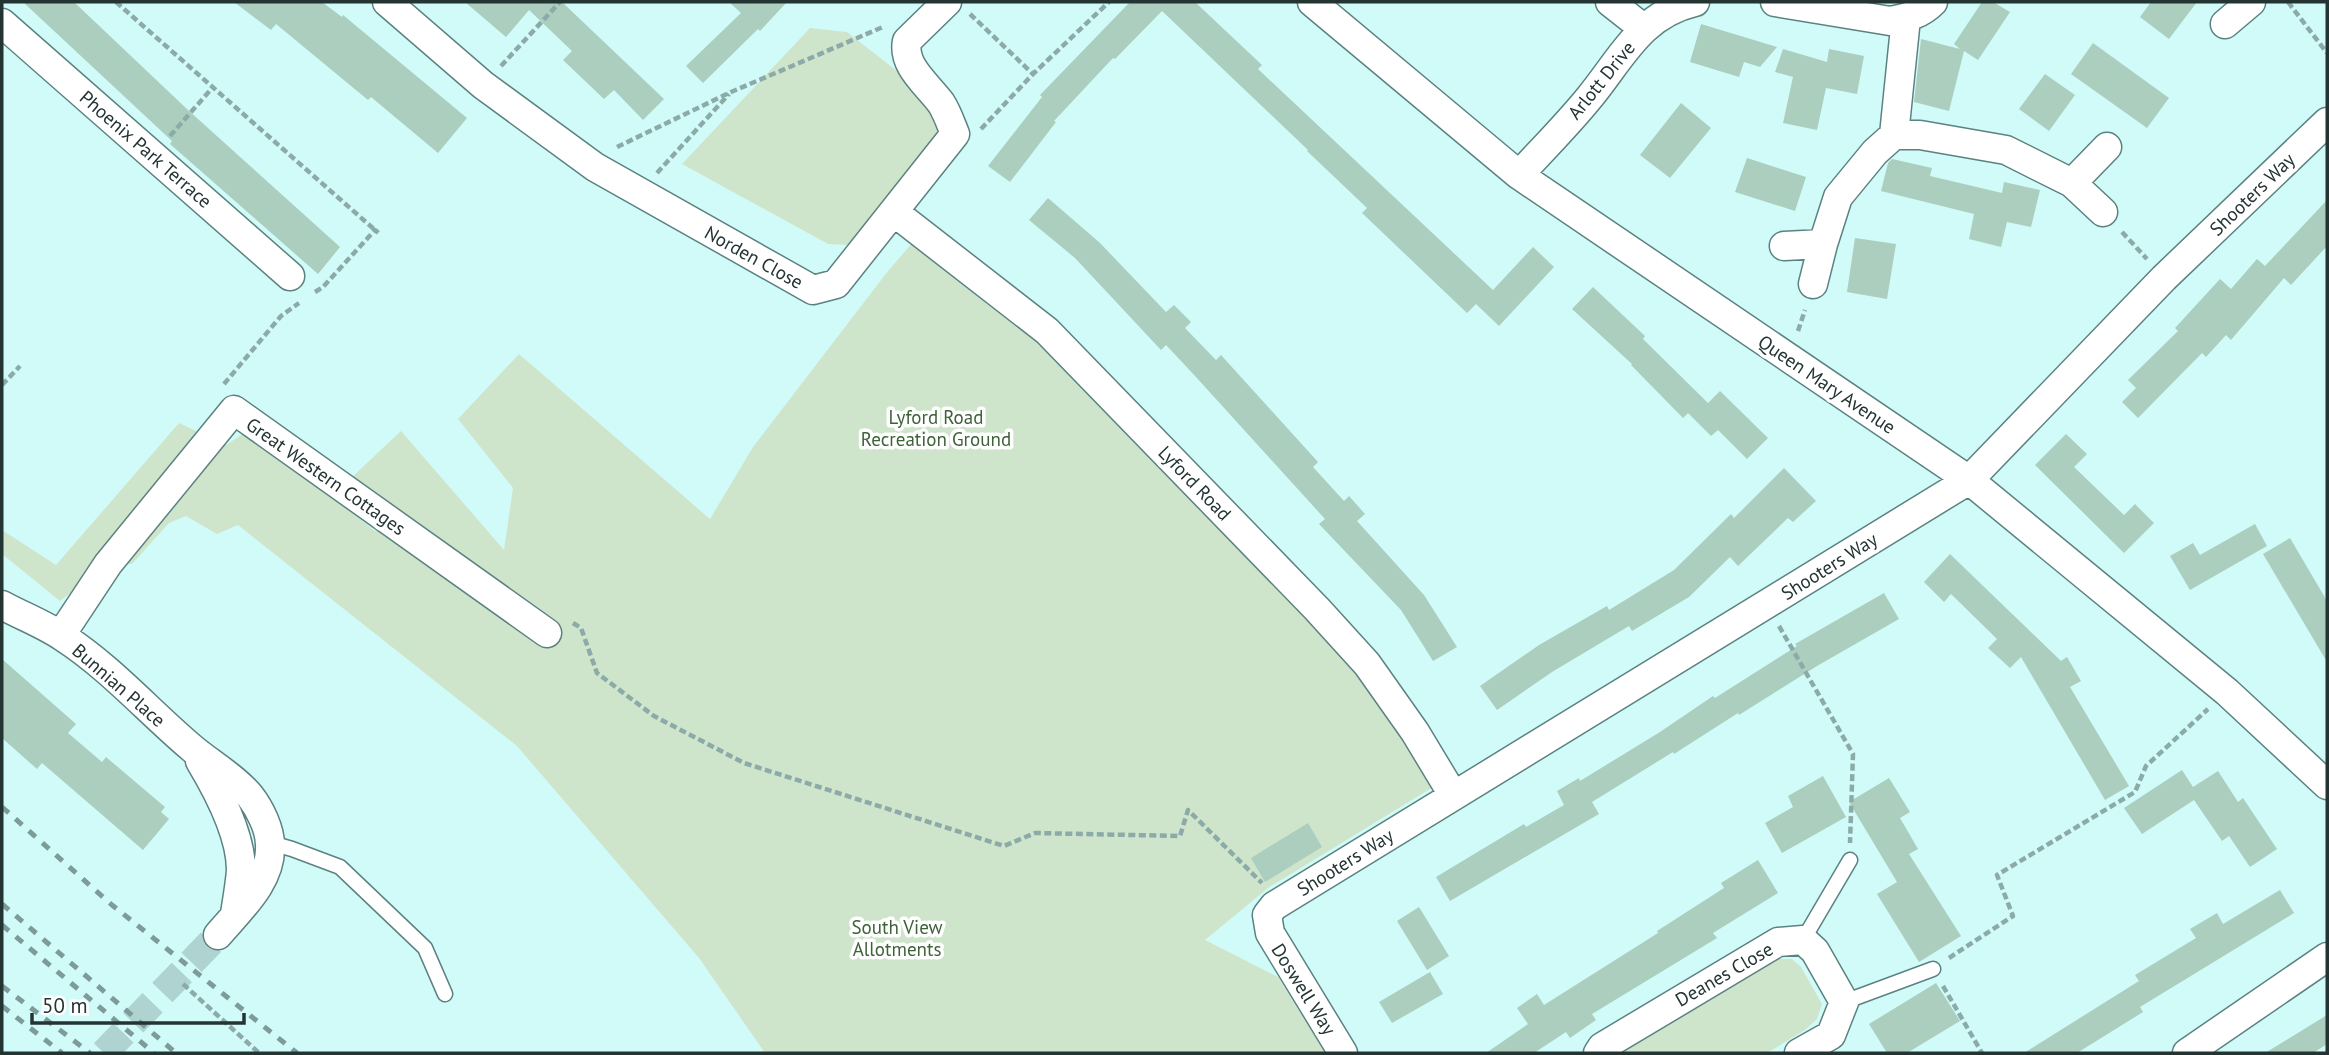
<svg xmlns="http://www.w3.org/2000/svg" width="2329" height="1055" font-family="'PT Sans',sans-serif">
<rect width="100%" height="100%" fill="#d1fbf8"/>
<path fill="#cfe5cb" d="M810 28 847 32 897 71 938 115 943 132 849 245 828 244 682 164Z
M913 242 978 286 1143 442 1345 654 1443 781 1268 888 1205 940 1278 977 1325 1053H765L699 958 517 746 238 525 217 534 186 516 169 523 132 564H108L60 601 2 554V530L56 565 179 423 226 445 247 431 375 531 401 514 351 478 401 431 504 550 513 488 458 419 519 354 710 519 753 447 888 271Z
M1778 959H1792L1801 967 1822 1004 1817 1019 1805 1030 1767 1053H1620Z"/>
<path fill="#abcebe" d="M23 2H74L188 110 340 247 318 274 170 144 172 141Z
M234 2H322L342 17 343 15 467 118 438 153 371 97 368 100 276 24 271 30Z
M465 2H562L664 99 643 120 614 90 604 99 563 60 572 51 529 10 506 37Z
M729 2H787L760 31 758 29 703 83 686 66 741 13Z
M1130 2H1195L1262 65 1258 69 1493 290 1533 247 1554 267 1499 326 1476 304 1467 313 1362 213 1367 208 1307 151 1308 150 1162 11 1115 59 1113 58 1054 121 1056 122 1010 182 988 166 1042 97 1040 95Z
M1982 2H1993L2010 12 1978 60 1964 51 1949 111 1914 102 1921 39 1960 49 1954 44Z
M2151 2H2197L2169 39 2140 17Z
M1701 24 1777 47 1760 67 1744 62 1739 77 1690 62Z
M2093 43 2169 98 2147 128 2071 74Z
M1783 49 1827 62 1829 49 1864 56 1857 94 1826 88 1817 130 1783 123 1793 77 1775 72Z
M2045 74 2075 95 2049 131 2019 109Z
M1681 103 1711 128 1670 178 1640 155Z
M1747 158 1806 177 1795 211 1735 192Z
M1892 159 1932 168 1930 176 2002 193 2004 182 2040 190 2031 227 2007 222 2001 247 1969 239 1974 214 1881 191 1888 163Z
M1048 198 1100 243 1166 312 1174 305 1191 322 1185 328 1216 360 1221 355 1318 462 1313 467 1344 501 1349 496 1365 514 1357 521 1424 595 1457 647 1433 661 1401 610 1319 524 1325 519 1196 377 1166 345 1161 350 1075 258 1029 220Z
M2327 200V246L2291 285 2284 278 2231 340 2226 335 2206 357 2202 353 2138 418 2122 402 2136 388 2128 380 2178 331 2175 328 2220 279 2231 289 2257 259 2265 266Z
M1855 238 1896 244 1887 299 1847 292Z
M1593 287 1645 336 1643 339 1708 403 1720 391 1768 438 1747 459 1718 430 1711 436 1688 413 1683 418 1631 365 1632 364 1572 309Z
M2066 434 2087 454 2074 467 2124 515 2135 504 2154 523 2124 553 2035 465Z
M1784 468 1816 501 1793 522 1788 518 1738 566 1730 557 1689 597 1632 631 1629 626 1552 672 1497 710 1480 686 1539 645 1607 606 1609 610 1674 570 1731 514 1734 518Z
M2255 524 2267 546 2190 590 2170 556 2193 543 2200 555Z
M2290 538 2327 601V662L2263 554Z
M1950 554 2061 661 2067 657 2081 681 2070 687 2129 786 2105 800 2021 657 2010 668 1988 648 1997 639 1951 594 1944 602 1924 582Z
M1884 593 1899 619 1817 666 1739 715 1738 713 1674 754 1673 752 1592 802 1599 814 1450 901 1436 877 1524 824 1526 827 1564 805 1557 791 1579 778 1580 781 1660 732 1713 696 1715 698 1797 646 1795 644Z
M2 659 76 724 68 733 102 762 106 757 165 807 161 812 169 819 143 850 42 763 37 769 2 738Z
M2182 770 2193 787 2218 771 2238 802 2243 798 2277 849 2250 867 2229 836 2222 841 2194 800 2142 834 2124 808Z
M1823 776 1846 817 1782 853 1765 823 1793 807 1788 796Z
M1889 778 1910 812 1900 818 1918 849 1909 854 1961 936 1919 962 1877 894 1897 882 1849 802Z
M1308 823 1322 847 1265 882 1251 858Z
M1758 860 1778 893 1713 933 1717 938 1592 1014 1596 1020 1570 1038 1566 1032 1534 1053H1486L1528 1024 1517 1008 1537 994 1544 1005 1658 933 1657 931 1724 888 1721 883Z
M2280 890 2294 913 2140 1007 2143 1012 2077 1053H2024L2139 981 2135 975 2196 938 2190 929 2217 913 2223 924Z
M1419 907 1449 956 1427 970 1397 921Z
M1430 972 1443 994 1392 1023 1379 1002Z
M1936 983 1960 1021 1907 1053H1887L1869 1024Z
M2327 1015V1044L2313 1053H2265Z"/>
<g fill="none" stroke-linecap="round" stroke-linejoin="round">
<path stroke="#aed3d1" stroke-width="28" stroke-dasharray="28 14" stroke-linecap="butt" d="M104 1053 218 935"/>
<g stroke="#5b8280" stroke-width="17">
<path id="service" d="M271 843 292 849 340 867 425 948 445 994
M1803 940 1850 860
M1844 1002 1933 969"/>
</g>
<g stroke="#5b8280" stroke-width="31">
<path id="minor" d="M387 2 483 85 595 167 813 290 836 284 955 134C951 124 947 112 941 103 927 84 902 66 907 41L947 2
M1312 2 1519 175 1969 480 2227 692 2327 785
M1610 2 1643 28
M1775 2 1890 21C1907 18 1921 14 1933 2
M2 23 290 276
M2225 24 2251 2
M1894 135 1906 18
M1519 175C1542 150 1567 125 1589 98 1622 58 1640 15 1695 2
M2072 183 2107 147
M894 212 1047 331 1317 609 1367 664 1415 732 1453 795
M1784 246 1823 244
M1813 284 1823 244 1838 197 1875 152 1894 135H1920L2006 150 2072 183 2103 212
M2 605C22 616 44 624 63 637 111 668 149 712 193 749 211 764 234 777 250 796 260 809 270 829 270 845 272 881 240 909 218 935
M61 635 108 564 234 410 547 633
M200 761C218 791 241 835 241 870 240 885 237 900 235 914
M1343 1053 1270 933 1267 915 1274 906 1969 480 2164 278 2327 122
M1598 1053 1602 1047 1778 942 1803 940 1815 951 1844 1002 1831 1035 1799 1053
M2187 1053 2327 957"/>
</g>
<path stroke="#8baaa8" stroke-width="4.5" stroke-dasharray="7 3.5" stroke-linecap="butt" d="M116 2 375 230
M2288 2 2327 53
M970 14 1033 74
M501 66 560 2
M981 129 1033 74 1109 2
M170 136 214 86
M617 147 731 92 883 27
M657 173 729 94
M2122 232 2147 259
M315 292 323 287 375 230 381 235
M1798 331 1805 310
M224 384 281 316 299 303
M2 385 20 366
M573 623 581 628 597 673 654 716 744 763 1004 846 1035 833 1180 836 1188 810 1262 883
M1779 626 1853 754 1850 843
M1949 958 2013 916 1997 875 2135 792 2146 766 2208 709
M183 984 259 1053
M1943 986 1982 1053"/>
<use href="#service" stroke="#fff" stroke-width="14"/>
<use href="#minor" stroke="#fff" stroke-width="28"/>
<path stroke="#7d9b99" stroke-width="5" stroke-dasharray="9 9" stroke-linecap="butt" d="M2 807 112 905 297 1053
M2 904 176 1053
M2 925 154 1053
M2 986 90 1053
M2 1006 62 1053"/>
</g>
<g text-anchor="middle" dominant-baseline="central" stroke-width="7" stroke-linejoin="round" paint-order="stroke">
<g font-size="19" fill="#243433" stroke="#fff">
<text transform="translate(1601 80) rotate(-51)">Arlott Drive</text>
<text transform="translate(146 149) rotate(41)">Phoenix Park Terrace</text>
<text transform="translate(2252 194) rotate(-44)">Shooters Way</text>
<text transform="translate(754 257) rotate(29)">Norden Close</text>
<text transform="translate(1827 384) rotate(34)">Queen Mary Avenue</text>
<text transform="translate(326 476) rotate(35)">Great Western Cottages</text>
<text transform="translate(1195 483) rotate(46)">Lyford Road</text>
<text transform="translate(1829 566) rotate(-32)">Shooters Way</text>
<text transform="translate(119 685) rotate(41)">Bunnian Place</text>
<text transform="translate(1345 862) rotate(-32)">Shooters Way</text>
<text transform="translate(1724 974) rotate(-30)">Deanes Close</text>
<text transform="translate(1304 989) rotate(58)">Doswell Way</text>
</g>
<g font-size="19" fill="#3e6338" stroke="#fff">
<text x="936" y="417">Lyford Road<tspan x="936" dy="22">Recreation Ground</tspan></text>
<text x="897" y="927">South View<tspan x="897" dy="22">Allotments</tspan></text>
</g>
</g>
<rect width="2329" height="1055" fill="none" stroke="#243433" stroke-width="7"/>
<path d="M32 1013v10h212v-10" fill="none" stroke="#243433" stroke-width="3.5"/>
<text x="42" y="1013" font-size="21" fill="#243433" stroke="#ffffff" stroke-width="5" paint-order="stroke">50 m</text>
</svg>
